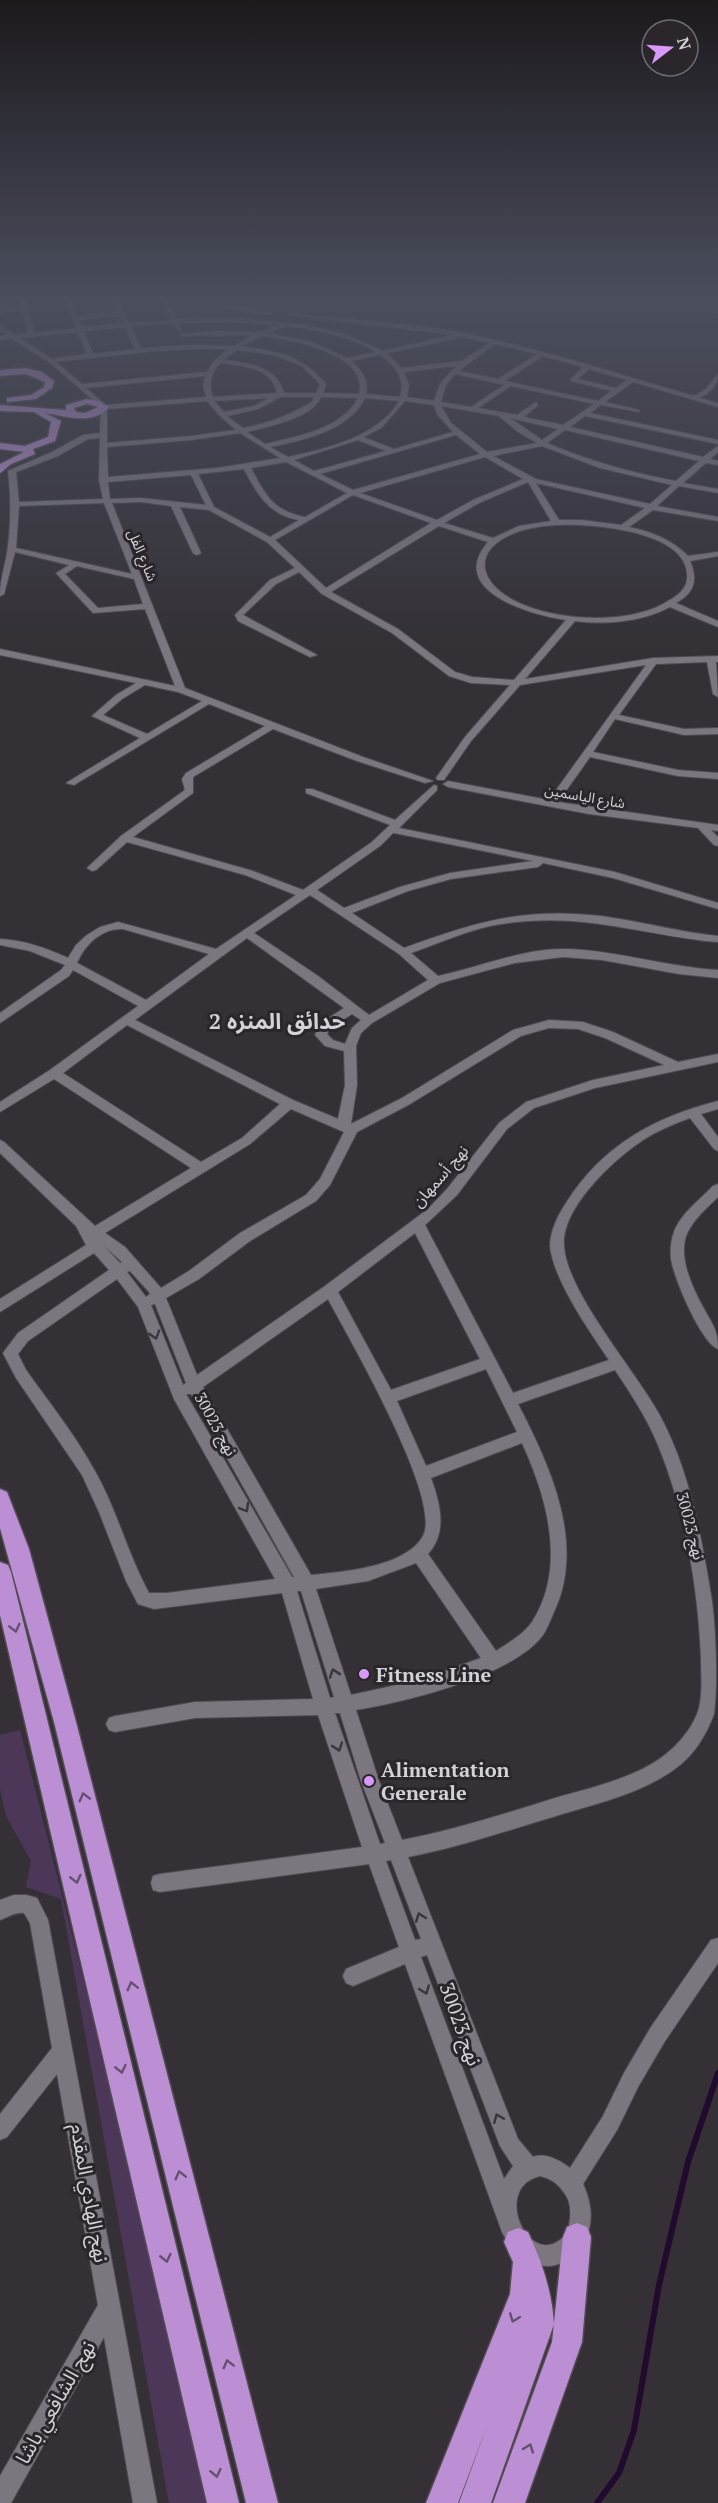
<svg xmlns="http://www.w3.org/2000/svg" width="718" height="2503" font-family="'PT Serif','Noto Sans Arabic',serif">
<rect width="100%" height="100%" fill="#343036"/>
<path fill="#4d3759" d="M20 1730 139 2199 210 2503H169L61 1899 26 1887 31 1861 6 1816 0 1789V1735Z"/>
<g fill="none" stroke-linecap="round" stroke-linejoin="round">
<path stroke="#22092e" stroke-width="6" d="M597 2503 619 2473 634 2430 659 2285 688 2162 718 2073"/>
<g stroke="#504c52" stroke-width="2">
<path id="minor" d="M19 298H25L35 333 76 328 64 298H70L77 316 118 312 112 298H118L129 323 171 320 161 298H167L177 319 231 318 307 325 348 335 382 351 454 335 287 315 290 313C348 320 406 322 463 333 542 349 617 374 694 396L706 389 718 374C718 386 710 392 700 398L718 403V407L633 382 605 402 639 410V412L601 405 590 413 718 440V444L585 416 570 427 703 457 718 446V452L710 459 718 461V465L706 463 683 483 718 489V493L679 486 657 506 718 517V521L653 510 629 527C652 532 671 539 688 556L718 552V556L690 561C698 579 695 593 676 603L718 621V627L670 607C643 622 605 625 575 621L525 679 653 658 718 656V662H716L718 697 713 694 707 662 656 664 619 715 684 729 718 728V734L684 735 615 719 593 752 678 770 718 773V779L678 776 590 757 558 802 718 825V831L711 830 718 837V846L714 845 698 828 589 814 448 787 443 784 448 781 549 800 646 665 520 685 471 741 444 780H438L436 778 465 737 510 685 471 683 449 676 392 633 322 594 299 572 276 584 243 615 317 655 310 657 238 621 235 615 270 580 295 568 267 542 209 510 180 507 201 553 197 555 193 553 171 506 141 502 112 503 185 688 363 757 433 781 425 783 357 761 273 729 193 777V793L133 837 253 871 303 890 372 842 390 825 306 793V789H312L395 820 434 785 437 786V790L399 828 615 872 718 903V909L613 878 543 863 538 867 451 879 408 891 352 913 404 948C475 922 524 907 601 916 640 921 678 932 718 936V942L705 941C628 931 569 910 490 926 463 932 437 944 411 953L438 976C480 967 521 949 564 949 616 950 666 967 718 970V978L679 974 602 960 563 957 515 963 440 983 372 1023 361 1033 356 1046 357 1085 351 1124 402 1098 513 1030 549 1020 583 1022 613 1032 678 1062 718 1054V1062L595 1088 534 1108 507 1129 457 1195 425 1225 513 1393 609 1360C590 1332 553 1279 550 1246 550 1231 558 1215 566 1203 602 1146 654 1117 718 1101V1109L701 1114 718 1137V1151L714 1149 690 1118C673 1124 657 1131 643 1140 613 1160 561 1208 564 1246 567 1293 635 1370 659 1414 688 1467 700 1529 710 1589 716 1620 718 1684 714 1714 707 1733 696 1752 680 1765 647 1792 599 1803 559 1815 509 1830 460 1847 408 1857L518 2139 533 2157C544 2152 560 2160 570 2168L603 2116 624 2073 651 2027 711 1940 718 1938V1963L665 2041 638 2087 617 2130 583 2184C615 2251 539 2303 502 2232L405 1964 353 1986 346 1983 343 1976 346 1969 399 1947 369 1864 160 1892 153 1890 151 1883 153 1876 160 1874 362 1847 318 1715 195 1718 115 1732 109 1730 106 1724 109 1718 115 1716 195 1702 313 1699 282 1593 154 1609 138 1604 126 1581 99 1512 82 1475 16 1378 3 1353 18 1333 109 1270 94 1253 0 1312V1299L86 1245 76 1226 0 1153V1140L4 1142 95 1226 191 1168 54 1079 0 1112V1102L50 1070 138 1006 73 970 69 976 0 1023V1013L61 970 65 965 30 951 0 945V939C24 940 46 948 68 958L76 945 87 935 100 927 118 922 216 949 296 895 245 875 127 842 96 870 92 871 87 868 121 836 185 790 182 779 186 773 265 726 209 704 74 785 66 783 140 738 92 716 116 695 136 683 0 655V649L175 686 145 609 93 613 56 573 69 565 15 552 4 594 0 596C0 577 6 564 8 546 11 521 11 496 8 471L52 452 83 435 100 433 101 407 49 362 12 339 0 340V336L7 335 0 331V326L15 335 28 333 22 310 0 313V309L21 307ZM120 316 123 323 82 327 79 320ZM231 322 277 325 260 332 218 331 179 334 182 336 253 335 234 346 196 345 141 348 131 326 173 323 179 331 182 329 179 323ZM285 326C316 330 348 335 376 352L347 358 312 342 268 333ZM125 327 135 349 93 354 84 331ZM78 332 87 354 52 359 20 338ZM261 336C289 339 369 353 359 394L323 393 326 384C300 354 279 352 242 346ZM458 336 489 343 462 361 401 368 387 353 455 339ZM495 344 537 354 498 379 459 371ZM196 349H228L213 362 207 372 82 384 56 362 154 351ZM237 350 273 355 302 366 320 384 316 393H284C277 366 248 363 224 360ZM380 355C395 366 406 378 400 397L366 394C369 380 362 370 351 361ZM543 356 583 367 571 379V381L611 391 598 401 505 381ZM220 363C243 366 271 367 277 393L213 397C208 383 211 374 220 363ZM456 366 440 384 434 401 407 397 409 385 404 372ZM589 369 627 380 616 388 578 379ZM455 374 504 385 471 407 441 402 446 385ZM205 376 203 386 206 397 106 405 86 388ZM511 386 594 404 563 425 524 417 538 405 536 402 517 415 478 408ZM280 397H314L313 401C291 415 269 423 243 428L227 416 258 409ZM321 397 358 398C342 429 296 437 265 444L247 432C267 427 313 418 321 397ZM269 398 254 406 224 412 214 401ZM365 398 399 401C378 437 326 449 288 457L270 447C303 440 349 431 365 398ZM207 401 220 416 236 430 191 436 107 443V409ZM405 401 434 405 437 414 453 432 394 449 363 437 381 428ZM441 406 499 416 518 432 537 443 487 452 451 423ZM510 418 558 429 542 440ZM565 430 699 461 676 481C632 473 589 461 547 443ZM240 433 280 458 217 468 108 477 107 447 191 440ZM456 435 480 454 353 490 320 474ZM100 438 99 480 103 499 19 502 16 472 58 456 88 439ZM358 440 386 451 314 471 294 460ZM542 446 600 468 672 485 650 504 536 479 493 456ZM485 457 523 479 473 500 437 520 360 493ZM286 462 347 493 305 517C273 511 265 495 251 468ZM244 469C257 494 269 515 299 520L270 537 214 507 198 474ZM191 475 206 505 141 498 110 499 108 482ZM528 482 551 521 519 526 493 538 444 523 479 503ZM536 483 645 508 621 525 582 520H559ZM353 495 431 523 326 588 275 540ZM104 503 132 574 16 548 19 506ZM556 525C588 523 692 530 687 579 686 592 673 598 663 604 623 626 543 621 505 595 475 574 479 548 512 534 526 528 541 526 556 525ZM439 526 488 542C446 591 531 615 566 620L514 680 472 677 455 672 398 629 331 592ZM77 566 134 579 143 604 98 608 65 574ZM145 685 178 692 202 701 147 734 103 715 122 699ZM393 833H394L533 861 450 873 400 887 344 908 317 890 380 846ZM310 895 399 954 428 980 369 1015 318 976 254 933ZM123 929 209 954 146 1000 77 963C85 944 102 928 123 929ZM247 938 344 1008 321 1023 315 1035 325 1046 344 1051 345 1085 338 1119 293 1100 135 1020ZM352 1014 361 1020 352 1028 345 1044 333 1040 327 1034 330 1028ZM127 1025 280 1104 242 1138 201 1162 63 1073ZM549 1028 578 1029 605 1038 664 1065 593 1080 526 1102 499 1123 447 1189 428 1209 325 1286 197 1375 166 1298 199 1279 250 1241 316 1201 330 1185 357 1132 410 1104 521 1036ZM291 1109 344 1132 320 1179 306 1195 240 1233 189 1271 161 1288 125 1247 105 1233 250 1144ZM415 1233 480 1359 391 1390 338 1292ZM104 1246 122 1262 120 1263ZM130 1271 149 1292 150 1294 146 1297 127 1272ZM117 1279 138 1307 174 1399 275 1579 167 1593H149C127 1553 116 1506 92 1466 73 1432 48 1401 26 1370L18 1354 28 1341ZM328 1299C348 1337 443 1499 423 1536 406 1567 343 1572 311 1575L203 1387ZM155 1304 186 1383 183 1385 151 1305ZM486 1369 517 1432 426 1466 397 1401ZM615 1370C631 1394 647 1418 658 1445 685 1511 698 1587 701 1658 701 1674 703 1692 699 1708 695 1723 683 1739 672 1749 642 1777 593 1787 555 1798 504 1814 454 1830 402 1840L379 1781 356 1710C405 1702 513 1676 543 1635 547 1629 550 1621 553 1614 587 1545 550 1466 518 1404ZM186 1394H191L294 1577H292ZM522 1443C547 1497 567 1568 532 1622 523 1635 508 1643 496 1651L428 1554C448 1532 440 1503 431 1478ZM416 1563 481 1658 419 1680 351 1695 316 1589 368 1581ZM297 1591H301L334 1697 330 1698ZM335 1713H340L361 1781 385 1843 380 1844ZM391 1860 421 1939 415 1940 386 1861ZM427 1955 500 2146 513 2166 504 2179 421 1957ZM540 2176C550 2178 559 2184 565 2194 571 2202 571 2215 569 2225 569 2231 565 2236 560 2240 530 2263 500 2203 527 2182 531 2179 536 2177 540 2176Z
M193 298H203L273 313 270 315 239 311Z
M718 1184V1197C708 1207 697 1216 690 1228 675 1251 691 1285 703 1307 712 1324 718 1329 718 1349 701 1343 674 1278 671 1259 670 1250 671 1240 674 1232 681 1213 700 1200 713 1186Z
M14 1895H26L37 1898 48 1920 157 2503H133L104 2337 11 2503H0V2476L98 2305 57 2074 7 2137 0 2140V2114L52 2048 30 1923 24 1913C14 1912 9 1917 0 1920V1900Z"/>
</g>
<g stroke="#504c52" stroke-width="3">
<path id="highway" d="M26 368 42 372 54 381 52 388 36 399 7 402V398L31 395 44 387 45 382 26 374 0 376V370Z
M87 399 99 401 109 407C93 426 66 416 45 413L61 421 55 441 33 449 35 454 11 464 0 473V464L24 452 0 449V443L25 446 48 437 51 422 34 412 0 411V405L66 410V405ZM87 404 98 407 85 413 76 412 74 408Z
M0 1489 7 1492 29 1549 76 1722 278 2503H246L54 1722 0 1528Z
M0 1562 8 1565 11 1572 239 2503H207L0 1615Z
M577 2223 587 2227 591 2237 582 2342 525 2503H493L552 2342 563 2237 567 2227Z
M518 2228 528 2232C542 2262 552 2291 554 2324L491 2503H459L487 2426 458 2503H426L510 2294 513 2262 504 2242 508 2232Z"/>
</g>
<use href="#minor" fill="#7c777f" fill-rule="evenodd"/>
<use href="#highway" fill="#bc8fd4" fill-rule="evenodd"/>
</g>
<defs><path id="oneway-chevron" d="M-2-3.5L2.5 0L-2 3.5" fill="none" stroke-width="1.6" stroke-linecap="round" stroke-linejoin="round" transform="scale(1.5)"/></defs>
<g stroke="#3a363d">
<use href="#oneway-chevron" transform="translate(155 1335) rotate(73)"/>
<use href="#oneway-chevron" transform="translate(245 1508) rotate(60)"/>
<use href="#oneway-chevron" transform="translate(334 1673) rotate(-109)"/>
<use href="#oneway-chevron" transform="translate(338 1747) rotate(71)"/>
<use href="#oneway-chevron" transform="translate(420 1917) rotate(-110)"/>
<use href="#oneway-chevron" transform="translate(425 1990) rotate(70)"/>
<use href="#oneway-chevron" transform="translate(498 2118) rotate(-113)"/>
</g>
<g stroke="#64506f">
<use href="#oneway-chevron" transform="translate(15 1628) rotate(76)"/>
<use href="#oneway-chevron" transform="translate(84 1797) rotate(-104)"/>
<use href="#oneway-chevron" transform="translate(76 1879) rotate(77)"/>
<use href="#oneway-chevron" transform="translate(132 1986) rotate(-104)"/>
<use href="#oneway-chevron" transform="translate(121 2069) rotate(77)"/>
<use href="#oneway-chevron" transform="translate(180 2175) rotate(-104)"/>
<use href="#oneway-chevron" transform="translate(166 2258) rotate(77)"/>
<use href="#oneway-chevron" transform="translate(514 2318) rotate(111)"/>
<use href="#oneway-chevron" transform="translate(228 2364) rotate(-104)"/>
<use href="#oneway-chevron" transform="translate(529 2448) rotate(-70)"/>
<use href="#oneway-chevron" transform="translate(216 2473) rotate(78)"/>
</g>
<linearGradient id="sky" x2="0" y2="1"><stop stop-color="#1d1a1e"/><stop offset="0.46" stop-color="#4a4e5d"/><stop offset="1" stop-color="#4a4e5d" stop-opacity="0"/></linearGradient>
<rect width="718" height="648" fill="url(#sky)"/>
<g fill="#d89af8" stroke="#2a262c" stroke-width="2">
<circle cx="364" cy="1674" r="6"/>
<circle cx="369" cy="1781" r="6"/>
</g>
<g text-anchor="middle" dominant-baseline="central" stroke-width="6" stroke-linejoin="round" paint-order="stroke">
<g font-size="14" fill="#d4d2d6" stroke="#2a262c">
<text transform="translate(143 555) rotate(67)">شارع الفل</text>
<text transform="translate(585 796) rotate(10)">شارع الياسمين</text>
</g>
<g font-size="16" fill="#d4d2d6" stroke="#2a262c">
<text transform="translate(440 1176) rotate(-49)">نهج أسمهان</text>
<text transform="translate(216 1424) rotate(61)">نهج 30023</text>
<text transform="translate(691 1526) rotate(75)">نهج 30023</text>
</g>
<g font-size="20" font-weight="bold" fill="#d4d2d6" stroke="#2a262c" text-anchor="start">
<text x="376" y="1674">Fitness Line</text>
<text x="381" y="1769">Alimentation<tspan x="381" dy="23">Generale</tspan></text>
</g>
<g font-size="20" fill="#d4d2d6" stroke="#2a262c">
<text transform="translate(461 2024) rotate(70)">نهج 30023</text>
<text transform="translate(90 2193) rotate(80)">نهج الهادي المقدم</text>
<text transform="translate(55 2402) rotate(-60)">نهج الشافعي باشا</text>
</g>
<g font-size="22" font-weight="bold" fill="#d4d2d6" stroke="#2a262c">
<text x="277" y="1020">حدائق المنزه 2</text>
</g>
</g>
<g transform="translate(670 48) rotate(73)"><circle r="28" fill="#2a262c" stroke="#6e6b70" stroke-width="1.5"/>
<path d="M0-4.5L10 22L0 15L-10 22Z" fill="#d89af8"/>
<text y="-9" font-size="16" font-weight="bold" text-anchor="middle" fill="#d4d2d6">N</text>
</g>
</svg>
